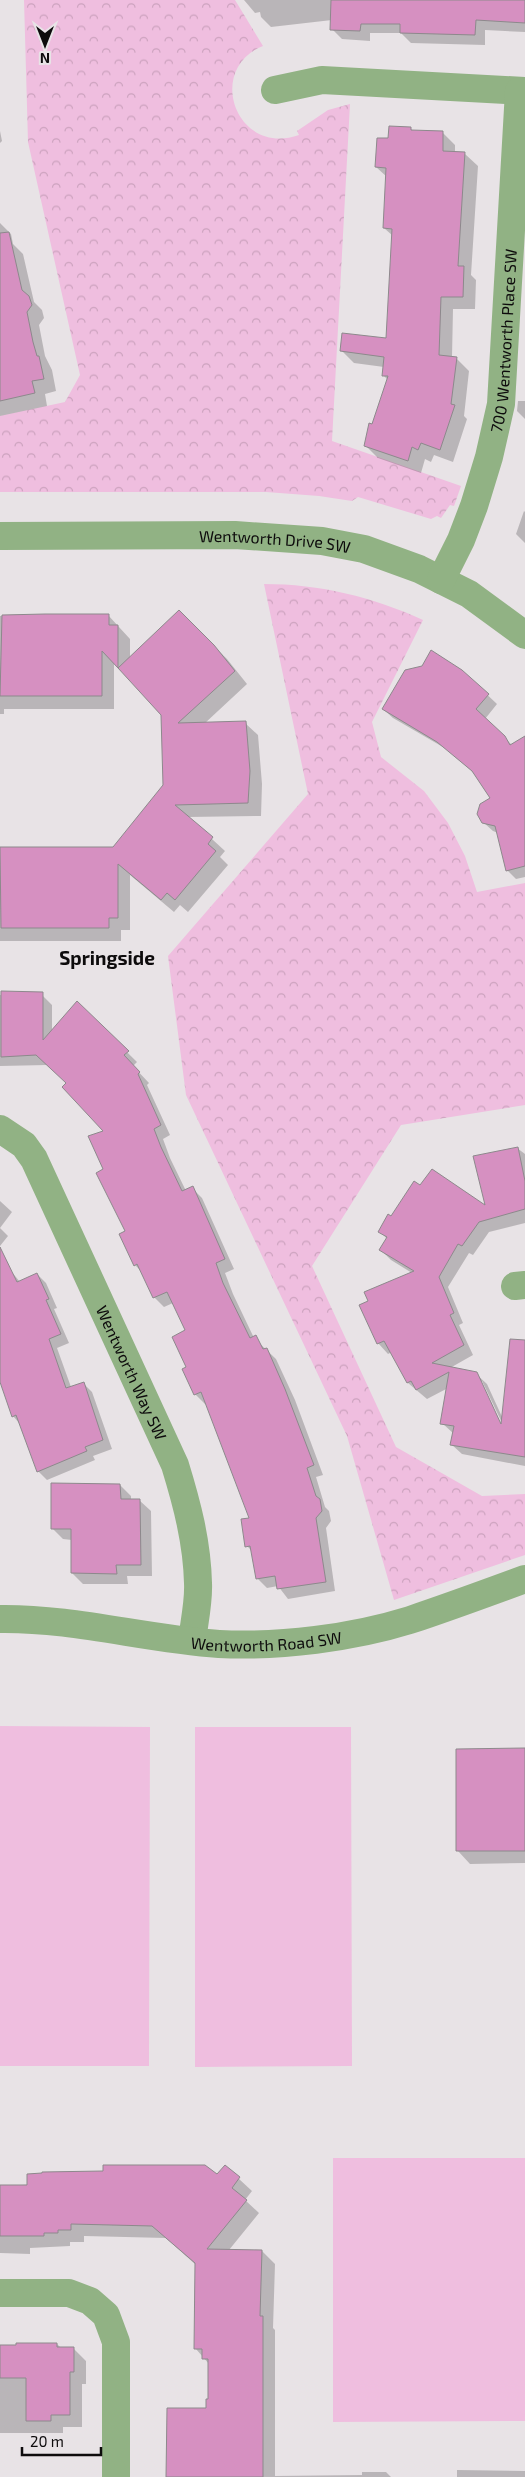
<svg xmlns="http://www.w3.org/2000/svg" width="525" height="2477" font-family="'Exo 2',sans-serif">
<defs>
<pattern id="park-crowns" width="20" height="18" patternUnits="userSpaceOnUse" patternTransform="scale(1.25)"><rect width="20" height="18" fill="#efbedf"/><path d="M2 6a3 3 0 1 1 6 0M12 15a3 3 0 1 1 6 0" fill="none" stroke="#cca2be"/></pattern>
</defs>
<rect width="100%" height="100%" fill="#e8e3e6"/>
<path fill="url(#park-crowns)" d="M24 0H235L263 46C205 69 236 157 299 135L297 131 328 110 350 104 332 441 461 486 454 506 450 505 441 518 437 516 431 519 358 497 352 501 319 496 266 492H0V416L65 402 80 375 28 142Z
M264 584C320 584 373 597 423 620L372 722 381 757 424 791 448 823 465 856 477 892 525 883V1105L401 1125 312 1266 396 1447 482 1496 525 1494V1555L394 1600 347 1436 186 1095 168 956 308 794Z"/>
<path fill="#efbedf" d="M0 1726 150 1727 149 2066H0Z
M195 1727H351L352 2066 195 2067Z
M333 2158H525V2421L333 2422Z"/>
<path fill="#0003" fill-rule="evenodd" d="M244 0H525V32L485 30V45L411 43 401 33H370V41L342 39 332 29V20L271 27 261 17 260 12 255 13Z
M410 128 413 131 442 132 455 145V153L465 154 478 166 471 275 476 280 475 309H453L452 357 456 358 469 371 464 416 467 419 453 462 434 455 431 462 425 459 421 473 378 458 365 445 388 380 383 375 384 367 354 363 341 350 388 339 393 236 384 228 387 177 376 167 389 140Z
M0 131 2 141 0 143Z
M0 223 11 234 13 244 23 254 34 302 42 310 44 318 39 325 45 356 52 370 56 391 45 394 47 406 0 416Z
M518 401H525V419L517 411Z
M524 511 525 512V543L516 534Z
M179 612 227 659 247 684 204 724 245 723 258 735 262 784 261 816 188 817 225 851 220 857 228 865 188 912 180 905 174 912 130 875V930H121V941H0V848H114L165 785 162 714 114 662V709H4V714H0V616L108 615 130 639V658Z
M462 671 497 704 485 719 512 745 525 737V877L516 879 507 870 498 833 493 831 483 822 492 799 475 774 448 750 393 718 383 709Z
M0 995H42L52 1005V1032L77 1003 137 1062 133 1066 149 1083 147 1085 170 1135 163 1139 170 1158 186 1191 192 1188 202 1198 234 1269 225 1273 233 1294 254 1338 276 1359 295 1400 323 1475 316 1477 325 1507 329 1511 331 1521 326 1528 335 1591 288 1599 278 1586 267 1588 257 1578 253 1552 247 1546 251 1519 207 1403 205 1404 195 1394 188 1368 187 1331 173 1303 164 1307 154 1297 143 1273 135 1265 127 1232 105 1170V1131L68 1084 47 1065 0 1066Z
M517 1148 525 1154V1223L489 1232 473 1255 469 1253 448 1287 463 1323 459 1325 473 1355 450 1368 476 1374 487 1384 503 1419 525 1365V1466L462 1454 451 1444 454 1434 442 1423 448 1388 427 1399 408 1383 392 1352 388 1354 378 1343 369 1302 412 1273 391 1260 381 1250 387 1239 380 1231 420 1186 487 1208ZM479 1381H482L505 1429 503 1431Z
M0 1201 12 1212 0 1228Z
M0 1228 8 1236 0 1246Z
M11 1271 20 1282 37 1274 46 1283 57 1308 54 1309 69 1343 57 1348 71 1387 83 1383 92 1392 112 1449 93 1456 95 1460 47 1480 38 1471 20 1424 13 1416 0 1379V1276Z
M120 1485 131 1496V1500H139L151 1511 152 1576H127L128 1584H83L72 1573V1540L63 1539 52 1528Z
M525 1750V1863L470 1864 458 1851Z
M225 2166 252 2191 245 2200 259 2213 229 2250 262 2251 275 2264 273 2328 275 2330V2476L362 2475V2472H386L391 2477H457V2470L525 2471V2477H167L207 2409 209 2400V2364L196 2349V2265L166 2238 84 2236V2242H70V2246L30 2248V2254L0 2253V2186L217 2176Z
M57 2344 61 2348H73L86 2361V2384H82V2427H63V2433H0V2346Z"/>
<path fill="#d690c1" stroke="#8d898c" d="M331 0H525V23L476 20 475 35 400 33V24H361L360 31 330 30Z
M389 126 411 127V130L443 131V151L465 152 458 266H464L463 297H441L439 355 457 357 451 404 455 405 440 450 421 443 418 450 412 447 408 461 364 446 369 423 372 424 388 376H382L384 357 340 351 342 333 386 338 392 229 383 228 386 168 375 167 377 138H388Z
M9 232 22 290 29 296 32 305 27 312 33 342 37 356H39L44 379 32 381 35 393 0 401V233Z
M179 610 214 645 235 671 178 723 246 721 250 771 248 803 175 805 213 837 208 844 216 851 175 900 167 893 161 900 118 864V918H109V928H1L0 847H113L163 785 161 715 118 668Z
M45 614H109V625H118V668L102 651V696H0L2 615Z
M431 650 462 670 489 694 476 709 505 736 510 745 525 736V866L506 871 495 826 482 823 477 814 480 804 490 798 472 771 437 742 382 709 405 670 422 666Z
M1 991 43 992V1040L77 1001 129 1051 124 1055 140 1072 138 1074 161 1125 154 1129 161 1147 182 1191 193 1186 225 1259 216 1263 223 1283 250 1338 256 1335 263 1349 267 1348 285 1389 314 1465 307 1468 316 1496 320 1499 322 1511 316 1518 326 1582 277 1589 275 1576 256 1579 250 1546 245 1547 241 1519 249 1518 201 1392 194 1395 182 1369 186 1367 172 1337 185 1330 167 1292 153 1298 137 1264 134 1266 119 1234 125 1231 96 1173 103 1169 88 1136 103 1131 62 1087 66 1083 36 1055 1 1057Z
M518 1147 525 1181V1209L479 1222 462 1246 458 1244 439 1277 454 1313 450 1315 464 1345 432 1363 477 1372 501 1424 510 1339 525 1340V1457L450 1445 454 1426 440 1424 449 1372 416 1390 411 1381 407 1383 384 1341 377 1344 359 1305 368 1301 364 1292 414 1271 379 1250 387 1237 378 1232 388 1214 391 1216 414 1181 420 1185 432 1169 485 1205 473 1156Z
M0 1247 17 1282 37 1273 49 1299 46 1300 61 1334 49 1339 66 1388 84 1382 103 1440 85 1447 87 1451 37 1472 16 1415 12 1417 0 1382Z
M51 1483 120 1484 121 1499H140L141 1565H116L117 1574 71 1573V1529H51Z
M525 1748V1851H456V1749Z
M103 2165H205L217 2174 225 2165 240 2177 232 2188 247 2200 207 2249 262 2250 260 2316H263V2477H166L167 2408H206V2399H208V2359H202V2349H194L195 2263 152 2226 71 2224V2230H58V2233H44V2236H0V2185H27V2174L42 2173V2172L103 2171Z
M16 2343H57V2347H74V2372H70V2415H51V2421H26V2378H0V2345H16Z"/>
<g fill="none" stroke-linecap="round" stroke-linejoin="round">
<g stroke="#91b284" stroke-width="28">
<path d="M275 90 322 80 525 91"/>
<path id="s1" d="M0 536 235 535 322 541 364 549 419 569 469 594 525 635"/>
<path id="s2" d="M441 580 461 540 474 506 489 457 501 404 519 91"/>
<path id="s3" d="M0 1129 24 1145 34 1159 175 1465C187 1504 197 1542 198 1583 199 1602 194 1623 192 1641"/>
<path d="M515 1286 525 1285"/>
<path id="s4" d="M0 1619C74 1618 145 1639 219 1644 280 1647 352 1638 410 1620 449 1607 487 1593 525 1579"/>
<path d="M0 2293H69L90 2301 106 2315 116 2342V2477"/>
</g>
</g>
<g text-anchor="middle" dominant-baseline="central" stroke-width="4.5" stroke-linejoin="round" paint-order="stroke">
<g font-size="16" fill="#0d0b0c" stroke="#e8e3e6">
<text stroke="none"><textPath href="#s2" startOffset="250">700 Wentworth Place SW</textPath></text>
<text stroke="none"><textPath href="#s1" startOffset="275">Wentworth Drive SW</textPath></text>
<text stroke="none"><textPath href="#s3" startOffset="281">Wentworth Way SW</textPath></text>
<text stroke="none"><textPath href="#s4" startOffset="268">Wentworth Road SW</textPath></text>
</g>
<g font-size="19" font-weight="bold" fill="#0d0b0c" stroke="#e8e3e6">
<text x="107" y="957">Springside</text>
</g>
</g>
<g transform="translate(45 45) rotate(180)" stroke="#e8e3e6" stroke-width="4" paint-order="stroke">
<path d="M0-4L9 19L0 12L-9 19Z" fill="#0d0b0c"/>
<text y="-8" font-size="14" font-weight="bold" text-anchor="middle" fill="#0d0b0c">N</text>
</g>
<path d="M22 2447v8h79v-8" fill="none" stroke="#0d0b0c" stroke-width="2.5"/>
<text x="30" y="2447" font-size="15" fill="#0d0b0c" stroke="#e8e3e6" stroke-width="4" paint-order="stroke">20 m</text>
</svg>
